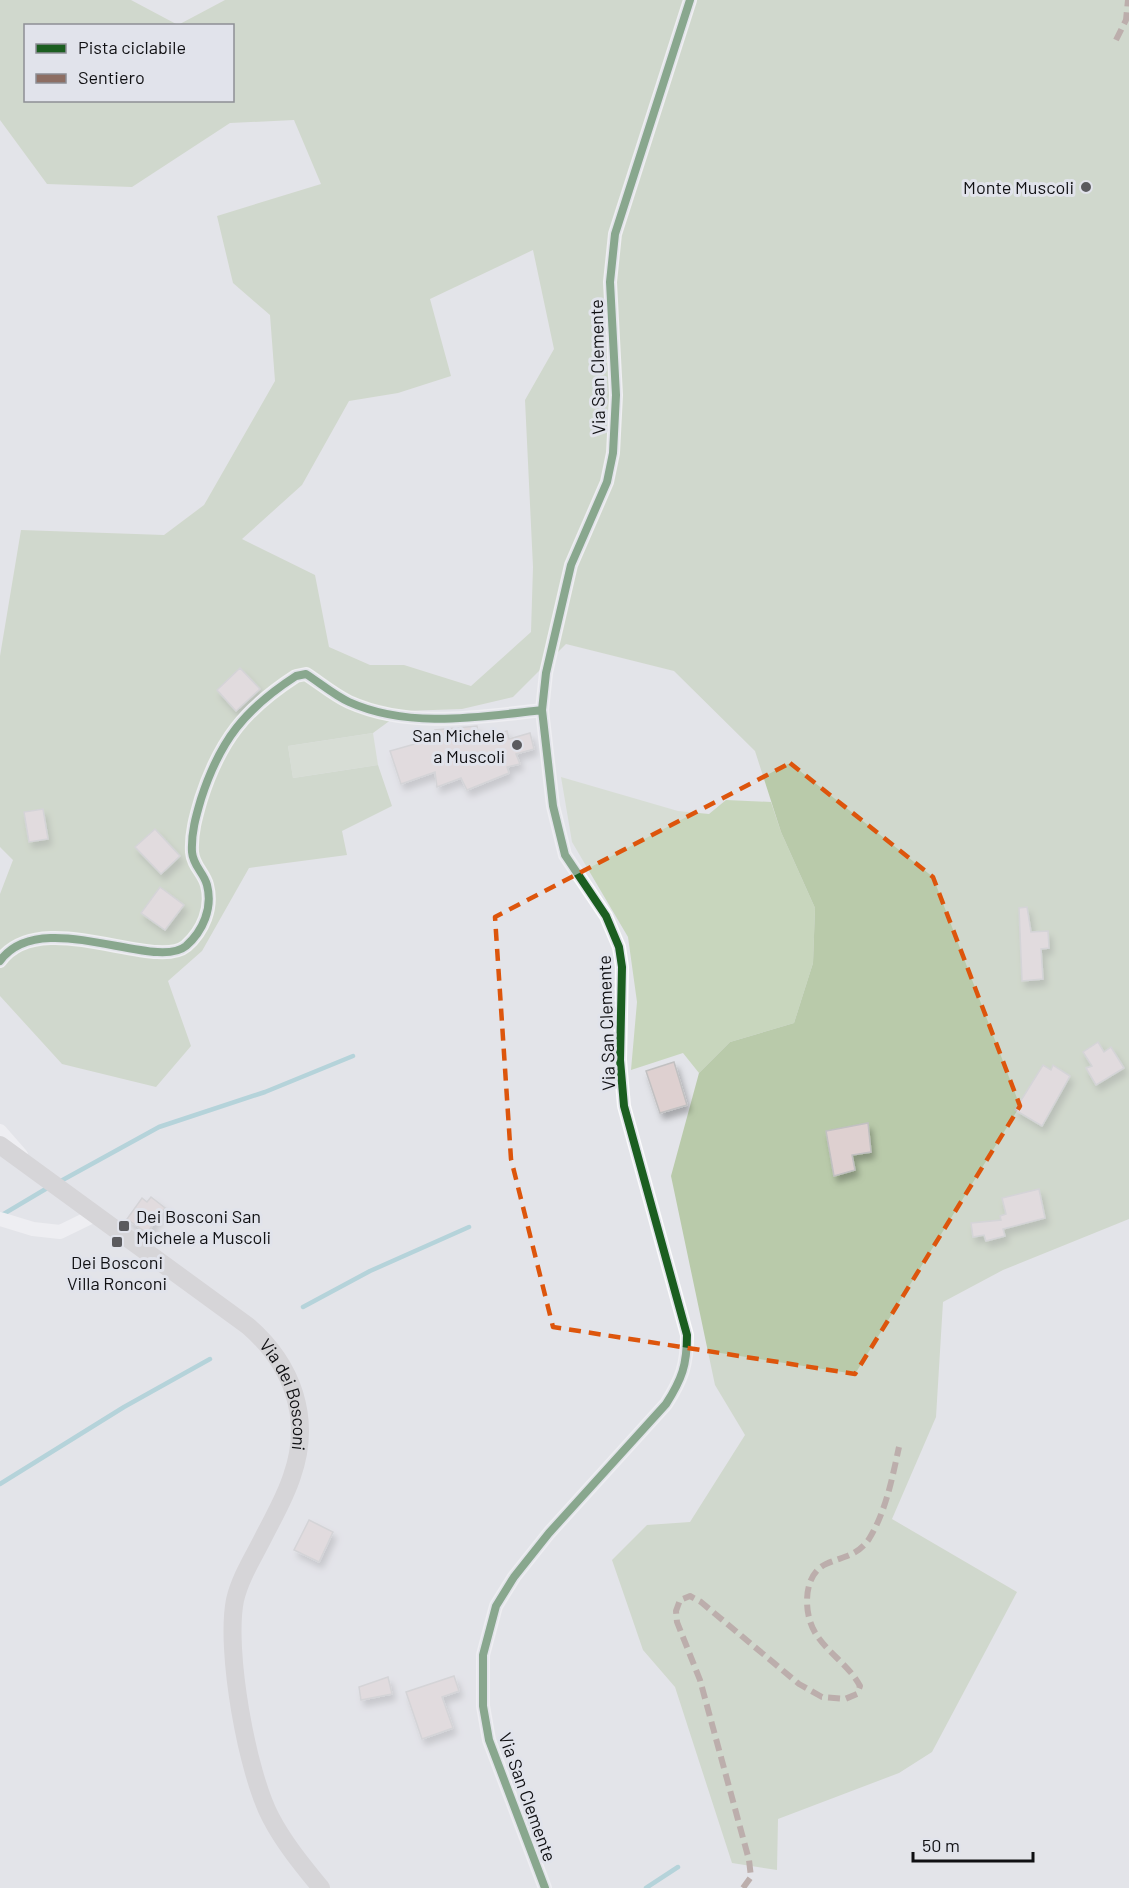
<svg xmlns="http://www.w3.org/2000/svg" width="1129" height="1888" font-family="Barlow,sans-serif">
<defs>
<filter id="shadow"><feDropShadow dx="3.5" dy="6" stdDeviation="3" flood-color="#0004"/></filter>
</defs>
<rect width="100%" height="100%" fill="#e3e4e9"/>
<path fill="#c8d6bd" d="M373 733 378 765 293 778 288 746Z
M561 777 678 811 709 814 726 800 771 802 781 832 815 908 813 963 794 1023 730 1042 699 1073 683 1053 631 1070 637 1002 628 937 572 842Z"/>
<path fill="#b9caaa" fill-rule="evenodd" d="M0 0H131L178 25 225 0H1129V1219L1003 1270 943 1302 936 1417 892 1519 1017 1592 932 1752 899 1773 778 1819 777 1870 732 1863 675 1687 643 1650 612 1560 647 1525 690 1522 745 1435 715 1385 671 1176 699 1073 730 1042 794 1023 813 963 815 908 781 832 755 751 674 671 566 644 513 697 462 709 403 711 373 733 288 746 293 778 378 765 392 806 342 831 347 855 249 868 202 951 168 981 191 1046 156 1087 62 1064 0 996V894L13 860 0 847V656L21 530 164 535 204 505 275 381 270 315 233 283 217 216 321 184 294 120 230 123 132 187 47 184 0 120ZM26 26H232V100H26ZM533 250 554 349 525 400 533 567 531 632 471 686 404 665H370L329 647 315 575 242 539 302 485 349 401 398 393 451 376 430 299Z"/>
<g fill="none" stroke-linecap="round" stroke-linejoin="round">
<path stroke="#7cbfc7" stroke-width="4.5" d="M59 1182 159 1127 265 1092 353 1056
M0 1216 49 1187
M303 1307 370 1271 469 1227
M0 1484 124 1407 210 1359
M646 1888 678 1867"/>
</g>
<path fill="#ded0d0" stroke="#c1c0c1" stroke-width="1.5" filter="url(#shadow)" d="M240 668 260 689 236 711 217 690Z
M477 726 479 739 507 731 509 739 530 733 534 749 516 754 520 764 507 767 509 773 467 790 461 778 437 787 435 772 401 784 390 751 436 738 435 730Z
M43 809 48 839 29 842 24 812Z
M155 829 180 856 161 874 135 847Z
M160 887 184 905 165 930 141 913Z
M1027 907 1031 932 1048 931 1049 948 1041 949 1043 979 1022 981 1019 908Z
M1098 1042 1104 1052 1111 1047 1124 1068 1096 1085 1086 1068 1092 1066 1083 1052Z
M674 1062 687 1105 660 1113 646 1071Z
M1043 1065 1051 1070 1053 1065 1070 1076 1042 1126 1015 1110Z
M868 1123 871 1152 852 1155 855 1170 834 1176 826 1131Z
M1039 1189 1045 1218 1003 1229 1005 1236 986 1241 984 1235 973 1237 971 1223 1001 1220 1000 1216 1006 1214 1002 1198Z
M151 1197 165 1208 147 1233 127 1219 142 1198 147 1202Z
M309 1520 333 1532 319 1562 294 1550Z
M454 1676 459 1691 442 1697 453 1728 422 1739 406 1692Z
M388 1677 392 1694 361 1700 359 1687Z"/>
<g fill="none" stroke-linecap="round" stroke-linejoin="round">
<path stroke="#fbfbfc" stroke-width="14" d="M0 961C40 905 155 972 186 946 203 931 213 908 207 885 204 873 193 866 192 852 191 833 196 816 201 799 220 740 245 709 296 676L306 674C320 683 334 695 349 702 409 729 479 717 542 710
M0 1131 21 1155
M0 1219 33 1229 60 1232 95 1215
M545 1888 489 1740 483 1706V1655L496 1606 514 1577 549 1533 666 1404C682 1379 687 1365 687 1335L624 1106 620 1060 622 967 619 947 606 916 565 855 553 806 542 710 546 673 571 565 607 482 613 453 616 395 610 282 615 234 690 0"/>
<path stroke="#c5c3c3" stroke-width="18" id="s1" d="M0 1145 248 1326C293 1365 312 1419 292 1476 285 1498 273 1518 263 1538 253 1558 240 1578 235 1600 225 1650 247 1773 271 1818 284 1843 303 1866 321 1888"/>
<path stroke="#8d6e63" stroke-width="6" stroke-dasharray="12 6" stroke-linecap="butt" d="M1116 40 1126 20 1128 0
M743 1888 751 1877 749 1860 700 1680 677 1622 676 1611 680 1600 690 1596 701 1602 799 1684 822 1697 845 1699 857 1694 860 1686C847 1661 818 1648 810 1621 804 1602 806 1573 826 1564 844 1556 857 1556 869 1539 886 1511 892 1479 899 1447"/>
<g stroke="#e1e3eb" stroke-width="11">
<path id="cycleway" d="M0 961C40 905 155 972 186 946 203 931 213 908 207 885 204 873 193 866 192 852 191 833 196 816 201 799 220 740 245 709 296 676L306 674C320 683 334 695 349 702 409 729 479 717 542 710
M545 1888 489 1740 483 1706V1655L496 1606 514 1577 549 1533 666 1404C682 1379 687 1365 687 1335L624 1106 620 1060 622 967 619 947 606 916 565 855 553 806 542 710 546 673 571 565 607 482 613 453 616 395 610 282 615 234 690 0"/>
</g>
<use href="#cycleway" stroke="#1b5e20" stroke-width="8"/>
</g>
<path d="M0 0H1129V1888H0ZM790 763 933 877 1020 1106 855 1374 553 1327 511 1159 495 917Z" fill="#e3e4e9" fill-opacity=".55" fill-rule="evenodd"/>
<path fill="none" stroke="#dd550c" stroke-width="4.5" stroke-dasharray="12 8" stroke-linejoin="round" d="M790 763 933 877 1020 1106 855 1374 553 1327 511 1159 495 917Z"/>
<g fill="#5a5a5e" stroke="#e1e3eb" stroke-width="2">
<circle cx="1086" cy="187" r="6"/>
<circle cx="517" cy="745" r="6"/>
<rect x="118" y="1220" width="12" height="12" rx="3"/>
<rect x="111" y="1236" width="12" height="12" rx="3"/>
</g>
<g text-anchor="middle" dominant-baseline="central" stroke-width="6" stroke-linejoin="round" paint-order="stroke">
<g font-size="18" fill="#101013" stroke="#e1e3eb" text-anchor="end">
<text x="1074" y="187">Monte Muscoli</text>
<text x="505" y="735">San Michele<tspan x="505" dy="21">a Muscoli</tspan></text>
<text x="136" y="1216" text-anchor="start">Dei Bosconi San<tspan x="136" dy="21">Michele a Muscoli</tspan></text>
<text x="117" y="1262" text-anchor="middle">Dei Bosconi<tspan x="117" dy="21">Villa Ronconi</tspan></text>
</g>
<g font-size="18" fill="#101013" stroke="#e1e3eb">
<text transform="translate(597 367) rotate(-91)">Via San Clemente</text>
<text transform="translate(606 1023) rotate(-92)">Via San Clemente</text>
<text stroke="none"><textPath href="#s1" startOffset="388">Via dei Bosconi</textPath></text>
<text transform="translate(528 1797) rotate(70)">Via San Clemente</text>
</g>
</g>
<rect x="24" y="24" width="210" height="78" fill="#e1e3eb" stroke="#8d8f95" stroke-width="1.5"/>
<rect x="36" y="44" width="30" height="9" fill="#1b5e20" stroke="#8d8f95" stroke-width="1.5"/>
<text x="78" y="54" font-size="18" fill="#101013">Pista ciclabile</text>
<rect x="36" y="74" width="30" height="9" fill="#8d6e63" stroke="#8d8f95" stroke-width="1.5"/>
<text x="78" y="84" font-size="18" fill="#101013">Sentiero</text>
<path d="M913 1852v9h120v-9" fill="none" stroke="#101013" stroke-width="3"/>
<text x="922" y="1852" font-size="18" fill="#101013" stroke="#e1e3eb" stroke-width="4.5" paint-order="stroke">50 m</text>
</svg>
